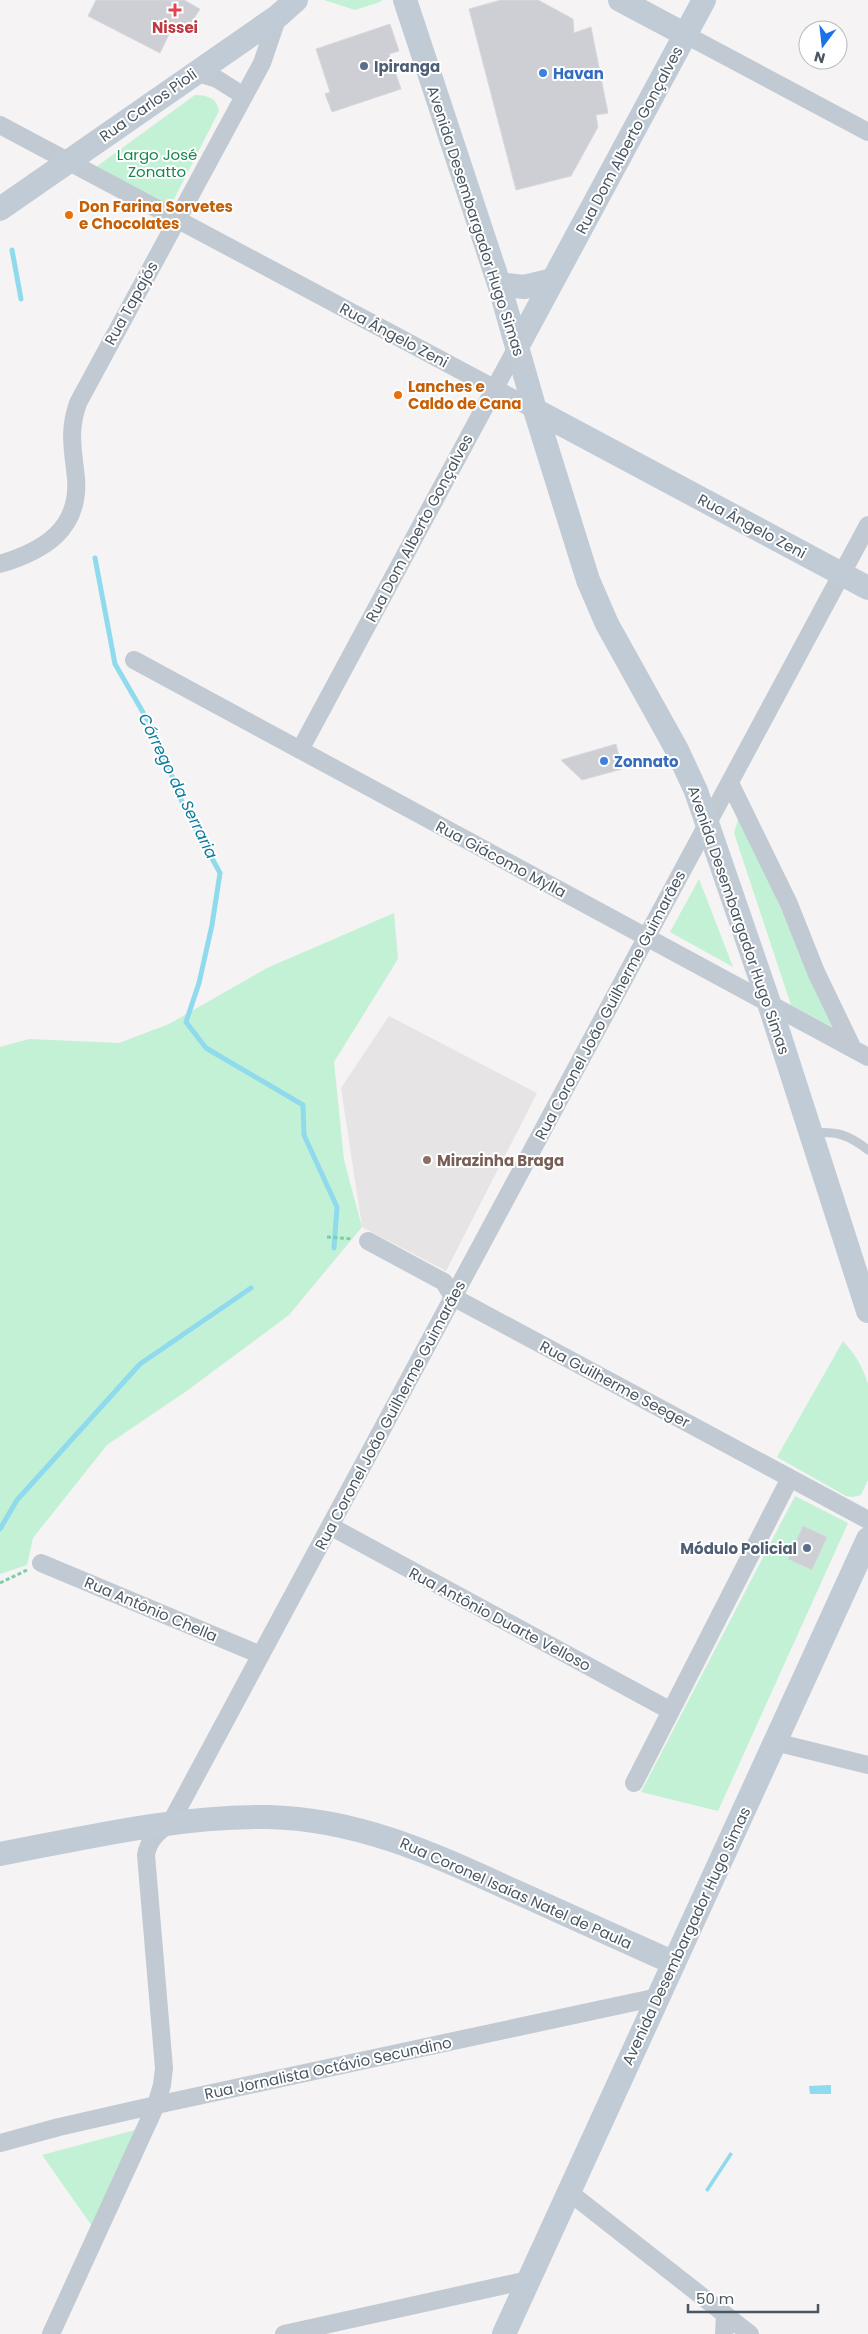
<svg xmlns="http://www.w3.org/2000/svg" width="868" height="2334" font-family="Poppins,sans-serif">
<rect width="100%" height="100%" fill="#f5f3f3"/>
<path fill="#e6e4e5" d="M389 1016 537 1093 446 1271 362 1227 341 1088Z"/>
<path fill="#c3f1d5" d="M324 0H382L380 2 355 10Z
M195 95C207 95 217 98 219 111L170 207 96 167Z
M739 816 836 1029 791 1005 734 833Z
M699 879 733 967 670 932Z
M394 913 398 959 334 1062 344 1160 362 1227 289 1315 188 1390 107 1445 33 1538 27 1565 0 1574V1047L29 1039 119 1043 169 1024 267 968Z
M843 1341C855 1354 863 1367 868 1384V1480L861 1495 853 1497 846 1496 777 1457Z
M795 1496 848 1523 718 1811 641 1792Z
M135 2130 92 2226 42 2155Z"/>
<path fill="#90daee" d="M831 2085V2094H810L809 2086Z
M730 2152 733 2154 708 2192 705 2190Z"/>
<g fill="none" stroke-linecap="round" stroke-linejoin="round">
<path stroke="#90daee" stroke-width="5" d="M12 250 21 299
M95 558 115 664 155 733 184 807 220 873 212 925 199 983 186 1022 206 1048 303 1105 304 1135 337 1207 334 1248
M0 1529 17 1500 140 1364 251 1288"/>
</g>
<path fill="#cdcfd5" stroke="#d7d9de" d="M96 0H184L200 9 186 31 174 24 160 53 88 16Z
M501 0H538L573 19 574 33 591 27 608 113 596 115 598 127 571 176 516 190 469 9Z
M390 24 399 51 389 54 401 89 332 112 325 94 330 92 316 49Z
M616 744 622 769 582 780 561 760Z
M803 1526 827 1537 812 1570 788 1559Z"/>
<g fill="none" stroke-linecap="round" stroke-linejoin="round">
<path stroke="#7ad0a6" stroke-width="3" stroke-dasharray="4 2.5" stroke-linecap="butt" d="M327 1237 353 1239
M0 1583 27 1570"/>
<path stroke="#c1cad2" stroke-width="9" d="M813 1133C837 1131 849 1135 868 1150"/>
<path stroke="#c1cad2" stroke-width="18" d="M686 35 868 132
M195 72 217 79 244 96
M0 125 535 410
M0 564C43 551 80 530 76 478 73 449 68 432 78 403L262 63 278 16
M134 660 868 1057
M300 750 517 347
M730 783 789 904 816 972 853 1049
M368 1241 444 1282 453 1297 868 1520
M330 1526 671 1711
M41 1563 261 1655
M775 1742 868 1765
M634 1783 790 1478
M0 2143 59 2127 147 2107 658 1997
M569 2192 750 2334
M51 2334 156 2105 162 2085 164 2068 146 1855C149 1838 159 1832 171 1822L868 525
M284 2334 528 2280
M724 2334 725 2315"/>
<path stroke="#c1cbd6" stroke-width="24" d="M405 0 499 284 535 410 588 580 607 624 677 750 696 791 769 1003 868 1311
M620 0 686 35
M0 209 278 16 296 0
M499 284 524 287 553 280
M517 347 704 0
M535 410 868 588
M0 1854C89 1837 177 1816 268 1817 358 1819 433 1854 512 1890 566 1914 620 1939 674 1963
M504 2334 868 1539"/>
</g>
<path fill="#e0444e" stroke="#fff" stroke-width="2" d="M172.5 2.5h5v5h5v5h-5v5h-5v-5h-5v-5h5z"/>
<g fill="#5c6f8a" stroke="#fff" stroke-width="2">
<circle cx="364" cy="66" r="5"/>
<circle cx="807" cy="1548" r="5"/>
</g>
<g fill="#3f7fe0" stroke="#fff" stroke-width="2">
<circle cx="543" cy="73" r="5"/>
<circle cx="604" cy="761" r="5"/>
</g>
<g fill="#e8710a" stroke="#fff" stroke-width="2">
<circle cx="69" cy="215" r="5"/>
<circle cx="398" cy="395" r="5"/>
</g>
<circle fill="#8d6e63" stroke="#fff" stroke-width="2" cx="427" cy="1160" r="5"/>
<g text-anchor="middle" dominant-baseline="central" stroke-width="4" stroke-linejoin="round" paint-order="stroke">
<g font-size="15" font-weight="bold" fill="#be3a42" stroke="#fff">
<text x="175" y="27">Nissei</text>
</g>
<g font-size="15" font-weight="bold" fill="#4e5e75" stroke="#fff" text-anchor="start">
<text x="374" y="66">Ipiranga</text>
<text x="797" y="1548" text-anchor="end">Módulo Policial</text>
</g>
<g font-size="15" font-weight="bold" fill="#366cbe" stroke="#fff" text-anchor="start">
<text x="553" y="73">Havan</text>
<text x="614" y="761">Zonnato</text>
</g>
<g font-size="15" fill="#4a5661" stroke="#fff">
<text transform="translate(148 105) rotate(-35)">Rua Carlos Pioli</text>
<text transform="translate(629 140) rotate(-62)">Rua Dom Alberto Gonçalves</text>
<text transform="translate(476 221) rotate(72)">Avenida Desembargador Hugo Simas</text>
<text transform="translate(131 303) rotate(-61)">Rua Tapajós</text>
<text transform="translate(394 335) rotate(28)">Rua Ângelo Zeni</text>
<text transform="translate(752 526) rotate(28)">Rua Ângelo Zeni</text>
<text transform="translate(419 528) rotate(-62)">Rua Dom Alberto Gonçalves</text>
<text transform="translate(501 859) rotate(28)">Rua Giácomo Mylla</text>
<text transform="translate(739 920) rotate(71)">Avenida Desembargador Hugo Simas</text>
<text transform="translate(610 1005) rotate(-62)">Rua Coronel João Guilherme Guimarães</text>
<text transform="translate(615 1384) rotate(28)">Rua Guilherme Seeger</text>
<text transform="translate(390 1415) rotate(-62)">Rua Coronel João Guilherme Guimarães</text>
<text transform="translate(151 1609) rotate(23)">Rua Antônio Chella</text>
<text transform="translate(500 1619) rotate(28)">Rua Antônio Duarte Velloso</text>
<text transform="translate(516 1893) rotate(24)">Rua Coronel Isaías Natel de Paula</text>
<text transform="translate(686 1936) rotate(-65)">Avenida Desembargador Hugo Simas</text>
<text transform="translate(328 2068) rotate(-12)">Rua Jornalista Octávio Secundino</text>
</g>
<g font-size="15" fill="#17864f" stroke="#fff">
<text x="157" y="154">Largo José<tspan x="157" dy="17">Zonatto</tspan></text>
</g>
<g font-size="15" font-weight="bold" fill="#c56008" stroke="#fff" text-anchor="start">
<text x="79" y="206">Don Farina Sorvetes<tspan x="79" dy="17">e Chocolates</tspan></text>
<text x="408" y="386">Lanches e<tspan x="408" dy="17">Caldo de Cana</tspan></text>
</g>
<g font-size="15" font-weight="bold" fill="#785e54" stroke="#fff" text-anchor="start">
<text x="437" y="1160">Mirazinha Braga</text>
</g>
<g font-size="16" font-style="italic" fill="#0c7c9b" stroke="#fff">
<text transform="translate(178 786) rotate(64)">Córrego da Serraria</text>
</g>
</g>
<g transform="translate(823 45) rotate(195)"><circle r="24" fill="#ffffff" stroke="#b7bbc0"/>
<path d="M0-4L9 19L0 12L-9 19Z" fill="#1a73e8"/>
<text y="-8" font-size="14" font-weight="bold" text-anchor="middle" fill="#4a5661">N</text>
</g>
<path d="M688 2304v8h130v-8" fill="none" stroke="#4a5661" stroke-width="2.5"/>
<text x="696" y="2304" font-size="15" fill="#4a5661" stroke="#ffffff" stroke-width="4" paint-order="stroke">50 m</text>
</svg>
